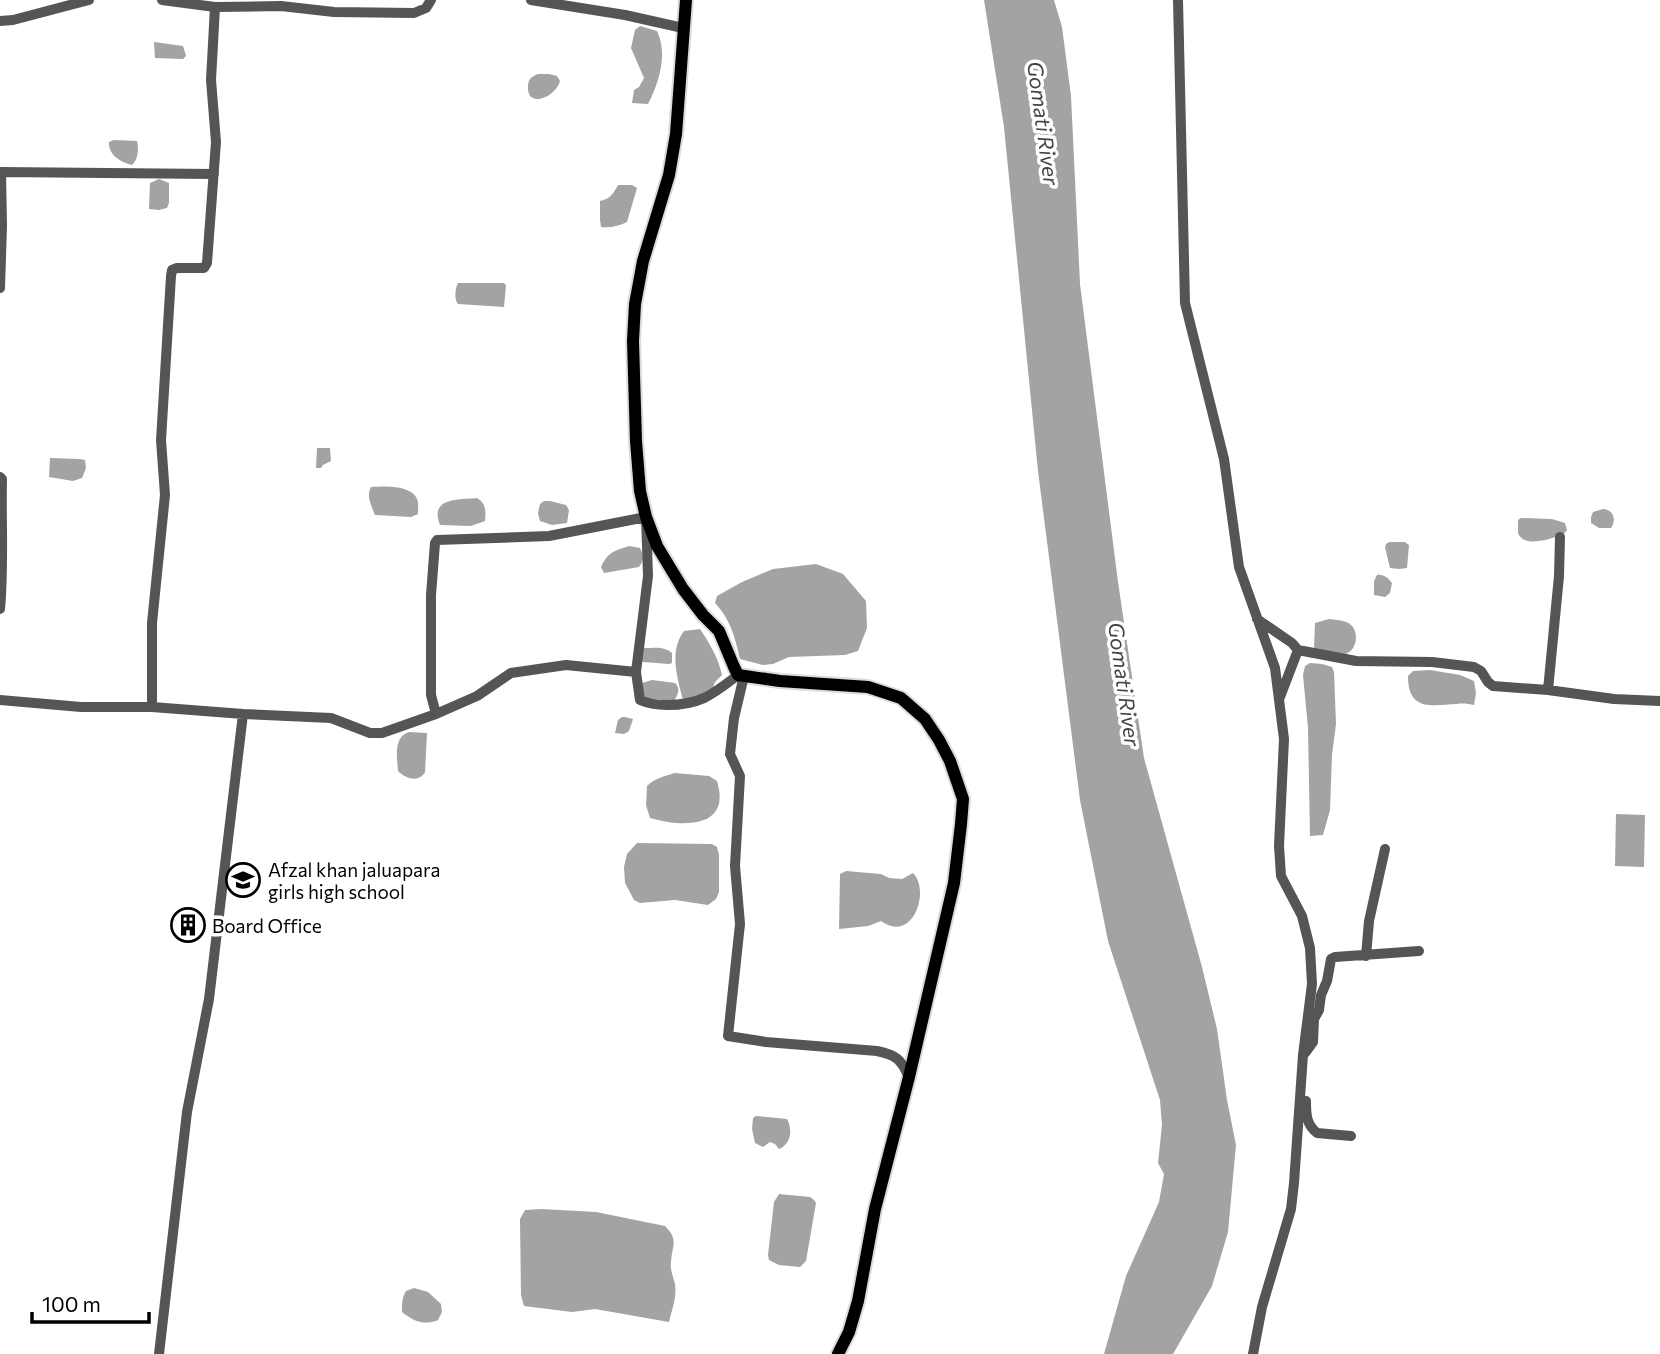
<svg xmlns="http://www.w3.org/2000/svg" width="1660" height="1354" font-family="Commissioner,sans-serif">
<rect width="100%" height="100%" fill="#fff"/>
<path fill="#a3a3a3" d="M984 0H1054L1062 27 1071 96 1080 284 1118 582 1144 758 1202 967 1217 1029 1227 1100 1236 1145 1228 1232 1212 1286 1173 1354H1104L1126 1276 1159 1202 1164 1174 1158 1163 1162 1125 1160 1100 1108 941 1080 800 1038 471 1004 127Z
M640 26 657 31C668 54 659 83 648 104L632 103 634 90 639 87 644 78 631 48 635 30Z
M154 42 183 46 186 56 183 59 155 58Z
M538 74H549L557 76 560 81C556 97 527 109 528 87 528 79 531 77 538 74Z
M114 140 137 141C139 149 138 160 132 165 121 162 108 155 109 142Z
M159 179 169 183V203L167 208 159 210 149 209 150 183Z
M618 185H632L637 188 627 222C619 226 611 228 601 227L600 220V201C610 199 613 194 618 185Z
M458 283H504L506 285 504 307 458 304C454 300 455 288 458 283Z
M317 448H330L331 461 323 465 321 468H316Z
M50 458 80 459 85 460 86 468 82 478 73 481 49 477Z
M371 487C383 486 409 485 416 497 419 501 418 509 418 514L411 517 375 515C371 505 366 496 371 487Z
M477 498C486 503 486 512 485 521L471 526 440 525C429 497 459 500 477 498Z
M544 501H550L566 505 569 510 567 523 552 525 540 521 538 513 540 504Z
M1603 509C1613 509 1617 520 1611 528H1599L1591 523V517L1593 512Z
M1521 518 1552 519 1565 523 1567 530 1563 535C1551 538 1524 549 1518 533 1518 531 1518 522 1518 520Z
M1389 542H1405L1409 545 1407 568 1399 569 1390 568 1385 547 1386 544Z
M629 546 640 548C644 556 644 560 639 567L604 573 601 567C608 552 614 551 629 546Z
M816 564 843 574 866 601 867 628 858 651 845 655 789 657 773 664 763 665 740 659C735 638 731 620 715 603L717 596 742 582 773 569Z
M1377 575C1384 574 1388 578 1392 583L1390 593 1385 597 1374 595V581Z
M1329 619C1336 620 1346 620 1351 625 1360 633 1356 652 1345 654 1337 656 1324 652 1316 651L1314 647 1315 623Z
M700 629C710 644 718 657 722 675L715 682 711 693 683 700C677 677 669 651 684 631Z
M644 648C654 648 664 646 672 653V663L669 664 643 662 640 660Z
M1310 663 1322 664 1332 667 1334 672 1336 724 1332 755 1330 810 1323 835 1310 836 1308 728 1303 675 1305 666Z
M1430 670 1460 675 1474 681 1476 693 1474 705C1469 704 1463 703 1457 704 1432 705 1408 712 1408 676L1413 671Z
M652 680 675 683C681 689 678 694 674 701L644 698 642 683Z
M622 717H625L633 719 629 731 624 734 615 733 618 720Z
M409 732 427 733 425 772C419 783 406 779 398 771 397 758 393 737 409 732Z
M675 773 709 776 717 781C732 830 681 827 650 818L646 805 647 786C655 778 665 776 675 773Z
M1616 814 1645 815 1644 867 1615 866Z
M637 843 712 844 717 847 719 855V892L716 899 708 905 675 900 640 903 634 900 625 883 624 867 627 854Z
M846 871 881 874 889 878 902 879 913 873C929 889 916 933 891 926 890 926 882 922 881 921L868 926 839 929 840 874Z
M756 1116 787 1119C793 1130 791 1144 779 1149L775 1144 770 1142 763 1147 755 1143 752 1129 753 1118Z
M779 1194 810 1197 814 1200 816 1203 806 1261 800 1267 779 1265 769 1260 768 1255 774 1202Z
M541 1209 596 1212 665 1226C679 1240 672 1245 671 1262 670 1270 673 1276 675 1284 677 1297 672 1309 669 1322L595 1309 572 1312 524 1306 521 1295 520 1219 525 1210Z
M414 1288 428 1292 441 1304 442 1312 438 1320C424 1326 413 1321 402 1312 402 1303 402 1298 406 1291Z"/>
<g fill="none" stroke-linecap="round" stroke-linejoin="round">
<g stroke="#dbdbdb" stroke-width="16">
<path id="major" d="M686 0 676 134 669 175 643 261 635 304 633 341 636 441 640 491 646 517 657 546 683 589 703 615 719 631 734 667 738 675 780 681 868 687 901 698 925 719 939 740 950 761 963 799 961 824 954 883 909 1077 875 1209 858 1301 849 1332 838 1354"/>
</g>
<path stroke="#555" stroke-width="10" d="M162 0 215 7
M531 0 625 15 683 28
M1178 0 1185 303 1224 459 1239 567 1275 668 1284 739 1279 846 1281 876 1302 916 1310 948 1312 984 1303 1055 1294 1183 1291 1209 1262 1307 1253 1354
M0 21 13 20 89 0
M0 288 2 226 1 172 214 174
M0 477 2 479C1 523 4 566 0 609
M1257 619 1292 643 1298 650
M636 672 640 700C649 704 657 705 667 705 701 705 713 694 738 675
M744 676 734 718 730 754 740 776 735 866 740 924 728 1036 766 1042 877 1051C896 1055 901 1059 909 1077
M1548 690 1614 699 1660 701
M1280 697 1298 650 1356 661 1432 662 1474 667 1481 671 1488 682 1493 686 1548 690 1559 576 1560 537
M0 700 81 707H152L243 714 209 999 187 1112 159 1354
M152 707V623L165 495 161 440 171 276 172 270 177 268H204L207 263 216 142 211 80 215 7 281 6 334 12 414 13 426 8 431 0
M243 714 331 718 370 733H382L436 714 477 696 511 673 566 665 636 672 648 576 646 517 549 536 437 540 435 543 431 595V695L436 714
M1366 956 1369 921 1385 849
M1305 1053 1313 1042 1314 1019 1319 1010 1321 995 1327 981 1331 959 1335 957 1419 951
M1306 1101C1306 1114 1306 1124 1317 1133L1351 1136"/>
<use href="#major" stroke="#000" stroke-width="12"/>
</g>
<defs>
<g id="school-ring" transform="scale(1.75)"><circle r="9.5" fill="#fff" stroke="#000" stroke-width="1.5"/><path d="M0-5L7-2L0 1L-7-2ZM-4 1L0 2.5L4 1V4Q0 6-4 4Z" fill="#000"/></g>
<g id="building-ring" transform="scale(1.75)"><circle r="9.5" fill="#fff" stroke="#000" stroke-width="1.5"/><path d="M-4-6H4V6H1V3H-1V6H-4ZM-2.5-4.3h1.7v1.8h-1.7ZM.8-4.3h1.7v1.8H.8ZM-2.5-1h1.7V.8h-1.7ZM.8-1h1.7V.8H.8Z" fill="#000"/></g>
</defs>
<g fill-rule="evenodd">
<use href="#school-ring" x="243" y="880"/>
<use href="#building-ring" x="188" y="925"/>
</g>
<g text-anchor="middle" dominant-baseline="central" stroke-width="7" stroke-linejoin="round" paint-order="stroke">
<g font-size="19" fill="#000" stroke="#fff" text-anchor="start">
<text x="268" y="869">Afzal khan jaluapara<tspan x="268" dy="22">girls high school</tspan></text>
<text x="212" y="925">Board Office</text>
</g>
<g font-size="21" font-style="italic" fill="#444" stroke="#fff">
<text transform="translate(1044 123) rotate(82)">Gomati River</text>
<text transform="translate(1125 684) rotate(82)">Gomati River</text>
</g>
</g>
<path d="M32 1312v10h117v-10" fill="none" stroke="#000000" stroke-width="3.5"/>
<text x="42" y="1312" font-size="21" fill="#000000" stroke="#ffffff" stroke-width="5" paint-order="stroke">100 m</text>
</svg>
